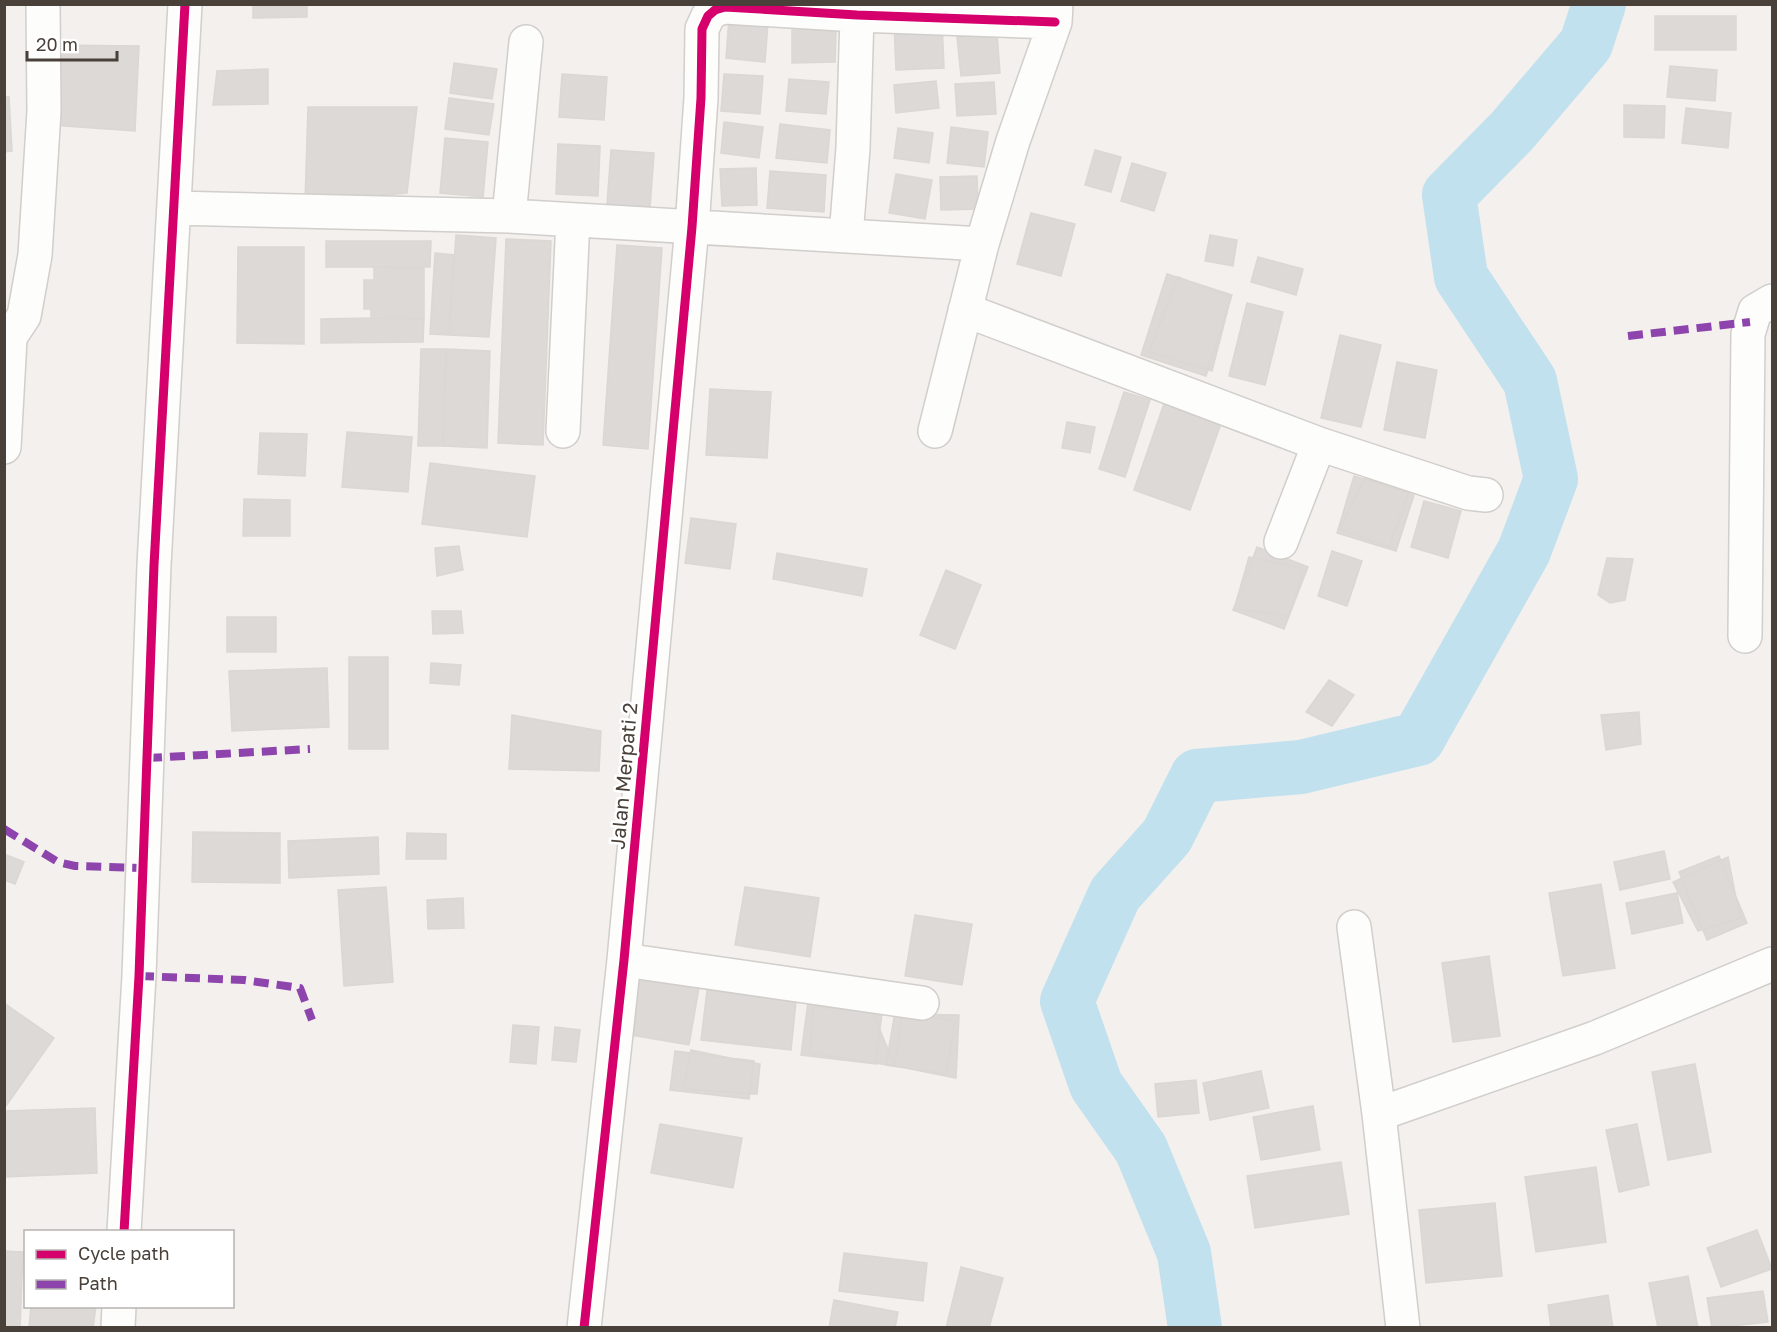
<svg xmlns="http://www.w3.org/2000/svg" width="1777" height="1332" font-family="'Golos Text',sans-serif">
<rect width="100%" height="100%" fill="#f3f0ed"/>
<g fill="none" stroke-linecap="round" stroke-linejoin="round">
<path stroke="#c1e1ee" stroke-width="54" d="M1195 1328 1184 1253 1141 1149 1096 1085 1067 1001 1115 894 1167 836 1197 776 1301 767 1418 739 1524 551 1551 479 1530 381 1461 277 1449 195 1512 131 1586 44 1599 4"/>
</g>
<path fill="#dcd9d6" stroke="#dbd7d3" stroke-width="1.5" d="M253 4H307V17L253 18Z
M1655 16H1736V50H1655Z
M729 18 768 22 765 62 726 58Z
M942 22 944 68 896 70 894 23Z
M792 30H836L835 62 792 63Z
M997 33 1000 73 961 76 957 37Z
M53 45 139 46 135 131 51 125Z
M454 63 497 69 492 99 450 93Z
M1670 66 1717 70 1715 101 1667 97Z
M268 69V104L213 105 217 71Z
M562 74 607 77 604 120 559 117Z
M724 74 763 76 760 114 721 111Z
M789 79 829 82 826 114 786 111Z
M936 81 939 108 896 113 894 85Z
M994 82 996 114 957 116 955 84Z
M4 97H9L12 151 4 152Z
M449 98 494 104 489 135 445 129Z
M1624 105 1665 106 1664 138 1624 137Z
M308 107H417L407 193 305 202Z
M1686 108 1731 113 1728 148 1682 143Z
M724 122 763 127 759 158 721 153Z
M780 124 830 130 827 163 776 158Z
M951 127 988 132 984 167 947 163Z
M898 128 933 133 929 163 894 158Z
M445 138 488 142 483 197 440 193Z
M558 144 600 146 598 196 556 194Z
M611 150 654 153 650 208 607 204Z
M1095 150 1121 157 1111 192 1085 185Z
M1132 163 1166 173 1154 211 1121 201Z
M756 168 757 205 722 206 720 169Z
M770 171 826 175 824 212 767 208Z
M896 174 932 180 925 219 889 213Z
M977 176 978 209 941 210 940 177Z
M1031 213 1075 224 1061 276 1017 264Z
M456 235 496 238 489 337 449 335Z
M1210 235 1237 240 1233 266 1205 261Z
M506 239 551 241 543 445 498 443Z
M326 241H431L430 267H326Z
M617 245 662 248 648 449 603 445Z
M238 247H304V344L237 343Z
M435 253 454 255 449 335 430 334Z
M1258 257 1303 269 1296 295 1251 282Z
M374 267 424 268V319L371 318V309H364V280H374Z
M1167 274 1232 295 1206 376 1141 355Z
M1178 277 1231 297 1212 371 1149 352Z
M1247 303 1283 312 1265 385 1229 376Z
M371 318 424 319 423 342 321 343V319Z
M1340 335 1381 345 1361 427 1321 418Z
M421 349H446L443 446H418Z
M446 349 490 351 487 448 443 446Z
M1397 362 1437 370 1425 438 1384 430Z
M710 389 771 392 767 458 706 455Z
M1124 392 1150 400 1125 477 1099 469Z
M1165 401 1222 421 1190 510 1134 490Z
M1067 422 1095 427 1090 453 1062 448Z
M347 432 412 437 408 492 342 487Z
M260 433 307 434 305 476 258 474Z
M430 463 535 476 527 537 422 524Z
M1368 471 1412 484 1389 547 1340 529Z
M1354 476 1414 495 1396 551 1337 533Z
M244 499 290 500V536H243Z
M1424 501 1461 511 1448 558 1411 547Z
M691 518 736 524 730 569 685 563Z
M459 546 463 570 437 576 435 548Z
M1257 547 1308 567 1284 629 1233 610Z
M1332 551 1362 561 1347 606 1318 596Z
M777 553 867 569 862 596 773 579Z
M1249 557 1304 569 1289 616 1234 609Z
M1607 558 1633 559 1625 600 1610 603 1598 595Z
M946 570 981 585 955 649 920 635Z
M432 611H461L463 633 433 634Z
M227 617H276V652H227Z
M349 657H388V749H349Z
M431 663 461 665 459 685 430 683Z
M327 668 329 727 232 731 229 671Z
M1329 680 1354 695 1332 726 1306 712Z
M1639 712 1641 744 1606 750 1601 715Z
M512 715 601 731 599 771 509 769Z
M193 832 280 833V883L192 882Z
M407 833 446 834V859H406Z
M378 837 379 874 289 878 288 841Z
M1664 851 1670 879 1620 890 1614 862Z
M4 854 24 862 15 884 4 880Z
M1719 856 1747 923 1707 940 1679 872Z
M1728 857 1740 918 1698 931 1673 882Z
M1601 884 1615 968 1563 976 1549 893Z
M386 887 393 982 344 986 338 890Z
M745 887 819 898 810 957 735 945Z
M1677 893 1683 923 1632 934 1626 903Z
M463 898 464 928 428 929 427 900Z
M915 915 972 924 962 985 905 976Z
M1489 956 1500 1036 1453 1042 1442 963Z
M640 977 699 988 689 1045 630 1035Z
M708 982 797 992 791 1050 701 1040Z
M808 1002 882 1012 876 1064 801 1055Z
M4 1003 54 1038 6 1106H4Z
M813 1007 872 1011 895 1066 810 1053Z
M895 1012 955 1021 946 1074 886 1065Z
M902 1014 959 1015 956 1078 895 1066Z
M513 1025 539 1027 536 1064 510 1062Z
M555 1027 580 1030 576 1062 552 1060Z
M691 1050 760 1064 757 1094 683 1089Z
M675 1051 754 1061 749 1099 670 1090Z
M1695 1064 1711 1152 1668 1160 1652 1072Z
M1261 1071 1269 1108 1210 1120 1203 1083Z
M1196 1080 1199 1113 1158 1117 1155 1084Z
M1313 1106 1320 1150 1261 1160 1253 1117Z
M95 1108 97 1173 4 1177V1111Z
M660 1124 742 1138 733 1188 651 1173Z
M1637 1124 1649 1185 1619 1192 1606 1130Z
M1341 1162 1349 1214 1255 1228 1247 1176Z
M1596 1167 1606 1242 1536 1252 1525 1177Z
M1495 1203 1502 1276 1426 1283 1419 1210Z
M1757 1230 1772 1269 1721 1287 1707 1248Z
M4 1251 23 1252 20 1328H4Z
M844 1253 927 1263 923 1301 839 1291Z
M961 1267 1003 1278 989 1328H946Z
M1688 1276 1698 1328H1658L1649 1283Z
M1763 1291 1768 1322 1712 1328 1707 1298Z
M1608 1295 1613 1328H1551L1548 1305Z
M834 1300 898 1312 895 1328H829Z
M31 1306H96L93 1328H29Z"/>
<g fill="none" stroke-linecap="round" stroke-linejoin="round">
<g stroke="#d1cecb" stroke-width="36">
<path id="minor" d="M174 208 509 216 982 244 935 431
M509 216 526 42
M846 236 853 148 857 15
M982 244 1013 141 1055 22 1056 4
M965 310 1319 444 1468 493 1486 495
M4 346 24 316 35 255 44 111 43 4
M563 431 573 220
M4 447 10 339
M1281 542 1319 444
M1745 636 1748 334 1755 311 1772 301
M1354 927 1379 1114
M624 960 922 1003
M124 1232 139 976 154 565 185 4
M118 1328 119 1306
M584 1328 624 960 692 227 701 98 702 29 708 16 715 10 725 7 857 15 1055 22
M1403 1328 1379 1114 1595 1038 1772 964"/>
</g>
<use href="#minor" stroke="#fdfdfc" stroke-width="33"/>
<path stroke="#8e44ad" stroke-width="8" stroke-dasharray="15 8" stroke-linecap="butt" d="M1628 336 1750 322
M147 758 310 749
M4 829 58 862 75 866 143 868
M139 976 244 980 300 988 312 1020"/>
<g stroke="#fff" stroke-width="13">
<path id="cycleway" d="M124 1232 139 976 154 565 185 4
M584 1328 624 960 692 227 701 98 702 29 708 16 715 10 725 7 857 15 1055 22"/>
</g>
<use href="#cycleway" stroke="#d6006c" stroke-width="9"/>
</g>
<g text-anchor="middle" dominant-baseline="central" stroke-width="5" stroke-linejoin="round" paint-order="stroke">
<g font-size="20" fill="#494139" stroke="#fff">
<text transform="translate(623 776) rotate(-85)">Jalan Merpati 2</text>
</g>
</g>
<rect width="1777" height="1332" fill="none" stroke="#494139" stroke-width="12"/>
<rect x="24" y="1230" width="210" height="78" fill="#ffffff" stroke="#b6b3b0" stroke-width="1.5"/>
<rect x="36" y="1250" width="30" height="9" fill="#d6006c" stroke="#b6b3b0" stroke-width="1.5"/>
<text x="78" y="1260" font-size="18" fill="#494139">Cycle path</text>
<rect x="36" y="1280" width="30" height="9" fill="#8e44ad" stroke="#b6b3b0" stroke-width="1.5"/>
<text x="78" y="1290" font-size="18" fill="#494139">Path</text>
<path d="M27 51v9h90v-9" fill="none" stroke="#494139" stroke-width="3"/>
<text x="36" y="51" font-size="18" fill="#494139" stroke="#ffffff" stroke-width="4.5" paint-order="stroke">20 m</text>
</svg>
